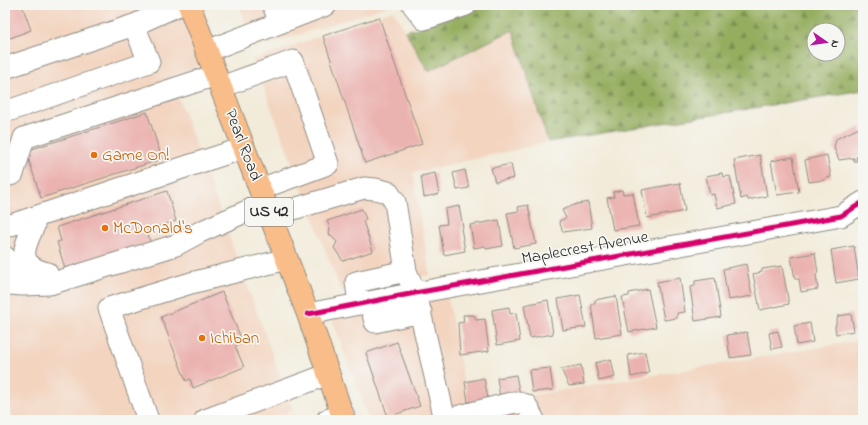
<svg xmlns="http://www.w3.org/2000/svg" width="868" height="425" font-family="'Indie Flower',sans-serif">
<defs>
<pattern id="forest-firs" width="22" height="20" patternUnits="userSpaceOnUse"><rect width="22" height="20" fill="#94ad5f"/><path d="M5 1l3.5 6h-7zM16 11l3.5 6h-7z" fill="#798d4f"/></pattern>
</defs>
<rect width="100%" height="100%" fill="#f6f6f2"/>
<filter id="ink" filterUnits="userSpaceOnUse"><feTurbulence type="fractalNoise" baseFrequency=".025" numOctaves="2"/><feDisplacementMap in="SourceGraphic" scale="8" xChannelSelector="R" yChannelSelector="G"/><feConvolveMatrix kernelMatrix="1 2 1 2 8 2 1 2 1" color-interpolation-filters="sRGB"/></filter>
<filter id="wash" filterUnits="userSpaceOnUse"><feTurbulence type="fractalNoise" baseFrequency=".012" numOctaves="4" result="noise"/><feDisplacementMap in="SourceGraphic" scale="16" xChannelSelector="R" yChannelSelector="G"/><feGaussianBlur stdDeviation="0.9" result="paint"/><feColorMatrix in="noise" values="0 0 0 0 0 0 0 0 0 0 0 0 0 0 0 0 0 1.4 0 .05"/><feComposite in="paint" operator="in"/></filter>
<g filter="url(#wash)">
<rect width="100%" height="100%" fill="#f2ebd9"/>
<path fill="#f3d4bf" d="M5 5H182L204 63 171 77 293 411 268 420H13L5 398Z
M239 5H391L254 49Z
M393 10 428 70 513 30 548 142 413 173 430 275 341 291 253 60Z
M447 293 468 406 863 340V420H369L331 316Z"/>
<path fill="url(#forest-firs)" stroke="#606c45" fill-rule="evenodd" d="M479 5H863V90L548 142 513 30 428 71 405 31 418 28ZM814 30H838V54H814Z"/>
<g id="blocks">
<path fill="#ebb3b0" d="M5 5H22L31 30 5 40Z
M379 17 422 144 365 163 323 36Z
M147 112 162 159 41 198 26 151Z
M861 127 863 139V156L856 157 857 161H854V158L839 160 834 148 836 139Z
M760 155 767 196 748 200 747 197 741 199 734 160Z
M827 155 831 177 827 178 824 180 809 182 805 160Z
M793 157 799 192 777 195 771 161Z
M511 164 514 178 495 182 491 168Z
M465 170 469 188 457 190 453 173Z
M435 173 439 194 424 197 421 176Z
M722 173 723 177 730 176 736 204 717 208 714 194 710 195 706 176Z
M680 183 685 211 647 218 642 190Z
M622 190 623 194 633 193 639 226 613 230 607 198 614 197 613 192Z
M167 191 176 221 147 230 150 242 65 269 57 242 61 241 57 227Z
M588 202 592 228 563 232 559 221 566 218 562 210 577 204Z
M528 205 536 244 514 248 507 213 519 211 518 207Z
M459 206 463 227 461 228 465 251 444 255 439 225 447 224 445 209Z
M362 209 366 219 363 221 373 251 343 261 334 248 337 242 329 234 330 228 327 221Z
M499 220 503 246 486 249 485 246 474 248 470 225Z
M854 246 859 279 836 283 831 250Z
M815 253 818 273 816 275 818 289 801 292 799 279H795L791 257Z
M746 264 752 296 728 300 723 269Z
M782 266 789 304 760 310 753 274 762 272V269Z
M680 278 685 312 677 313V318L664 320 657 282Z
M715 278 721 317 695 321 690 287 695 286V281Z
M648 289 656 327 629 332 622 297 629 296V293Z
M222 292 243 343 235 346 244 367 193 388 190 379 186 381 161 317Z
M580 295 586 327 563 330 558 299Z
M616 296 622 334 596 338 591 304 595 303V300Z
M548 300 553 334 530 338 524 305Z
M509 307 510 314 516 313 520 341 497 345 492 310Z
M851 314 854 331 836 334 835 327 838 316Z
M463 315H474L476 320 485 319 489 351 460 355 458 323 464 322Z
M810 323 813 342 797 345 794 326Z
M778 331 782 347 772 349 769 333Z
M747 332 751 355 730 358 727 335Z
M397 342 420 406 388 417 366 353Z
M645 352 649 373 631 377 628 355Z
M611 359 615 377 599 381 595 363Z
M581 365 584 384 569 386 561 369Z
M550 368 553 390 532 392 529 370Z
M516 375 520 395 500 398 497 378Z
M484 378 488 399 468 402 465 382Z
M518 408 521 420H477Z"/>
</g>
</g>
<g filter="url(#ink)">
<use href="#blocks" fill-opacity="0" stroke="#8e8b82" stroke-width="1"/>
<g fill="none" stroke-linecap="round" stroke-linejoin="round">
<g stroke="#8e8b82" stroke-width="23">
<path id="minor" d="M273 5 280 23
M413 5 424 19 466 5
M207 51 326 5
M5 68 134 25 179 5
M221 87 293 61 328 164 260 189
M5 112 149 62 134 25
M5 176 13 174 24 138 216 75
M270 216 364 188 375 189 388 192 395 202 406 271 415 293 419 307 445 420
M34 226C23 249 16 265 47 273
M5 227 182 168 244 148
M5 257C11 275 26 273 42 273
M5 285 11 284 22 285 50 284 176 245 200 232 265 203
M370 302 375 322 421 312
M359 304 356 282 406 271
M308 314 415 293 841 216 863 202
M148 420 109 308 191 283 287 259
M205 420 329 374
M327 420 343 414
M444 420 515 402 526 405 534 420"/>
</g>
<g stroke="#8e8b82" stroke-width="24">
<path id="major" d="M189 5 308 314 344 420"/>
</g>
<use href="#minor" stroke="#fff" stroke-width="21"/>
<use href="#major" stroke="#f8bd89" stroke-width="22"/>
<g stroke="#f6f6f2" stroke-width="8">
<path id="cycleway" d="M308 314 415 293 841 216 863 202"/>
</g>
<use href="#cycleway" stroke="#d6006c" stroke-width="5"/>
</g>
</g>
<g fill="#e8710a" stroke="#f6f6f2" stroke-width="1.5">
<circle cx="94" cy="155" r="4"/>
<circle cx="105" cy="228" r="4"/>
<circle cx="202" cy="338" r="4"/>
</g>
<g text-anchor="middle" dominant-baseline="central" stroke-width="3.5" stroke-linejoin="round" paint-order="stroke">
<rect fill="#f6f6f2" stroke="#686867" stroke-width="1" x="245" y="198" width="48" height="28" rx="3"/>
<g font-size="16" font-weight="bold" fill="#2b2b2b">
<text x="269" y="212">US 42</text>
</g>
<g font-size="17" fill="#2b2b2b" stroke="#f6f6f2">
<text transform="translate(243 145) rotate(69)">Pearl Road</text>
<text transform="translate(585 248) rotate(-10)">Maplecrest Avenue</text>
</g>
<g font-size="17" fill="#c56008" stroke="#f6f6f2" text-anchor="start">
<text x="102" y="155">Game On!</text>
<text x="113" y="228">McDonald's</text>
<text x="210" y="338">Ichiban</text>
</g>
</g>
<rect width="868" height="425" fill="none" stroke="#f6f6f2" stroke-width="20"/>
<g transform="translate(826 42) rotate(103)"><circle r="19" fill="#f6f6f2" stroke="#a5a5a2"/>
<path d="M0-3L7 15L0 10L-7 15Z" fill="#b5179e"/>
<text y="-6" font-size="11" font-weight="bold" text-anchor="middle" fill="#2b2b2b">N</text>
</g>
</svg>
